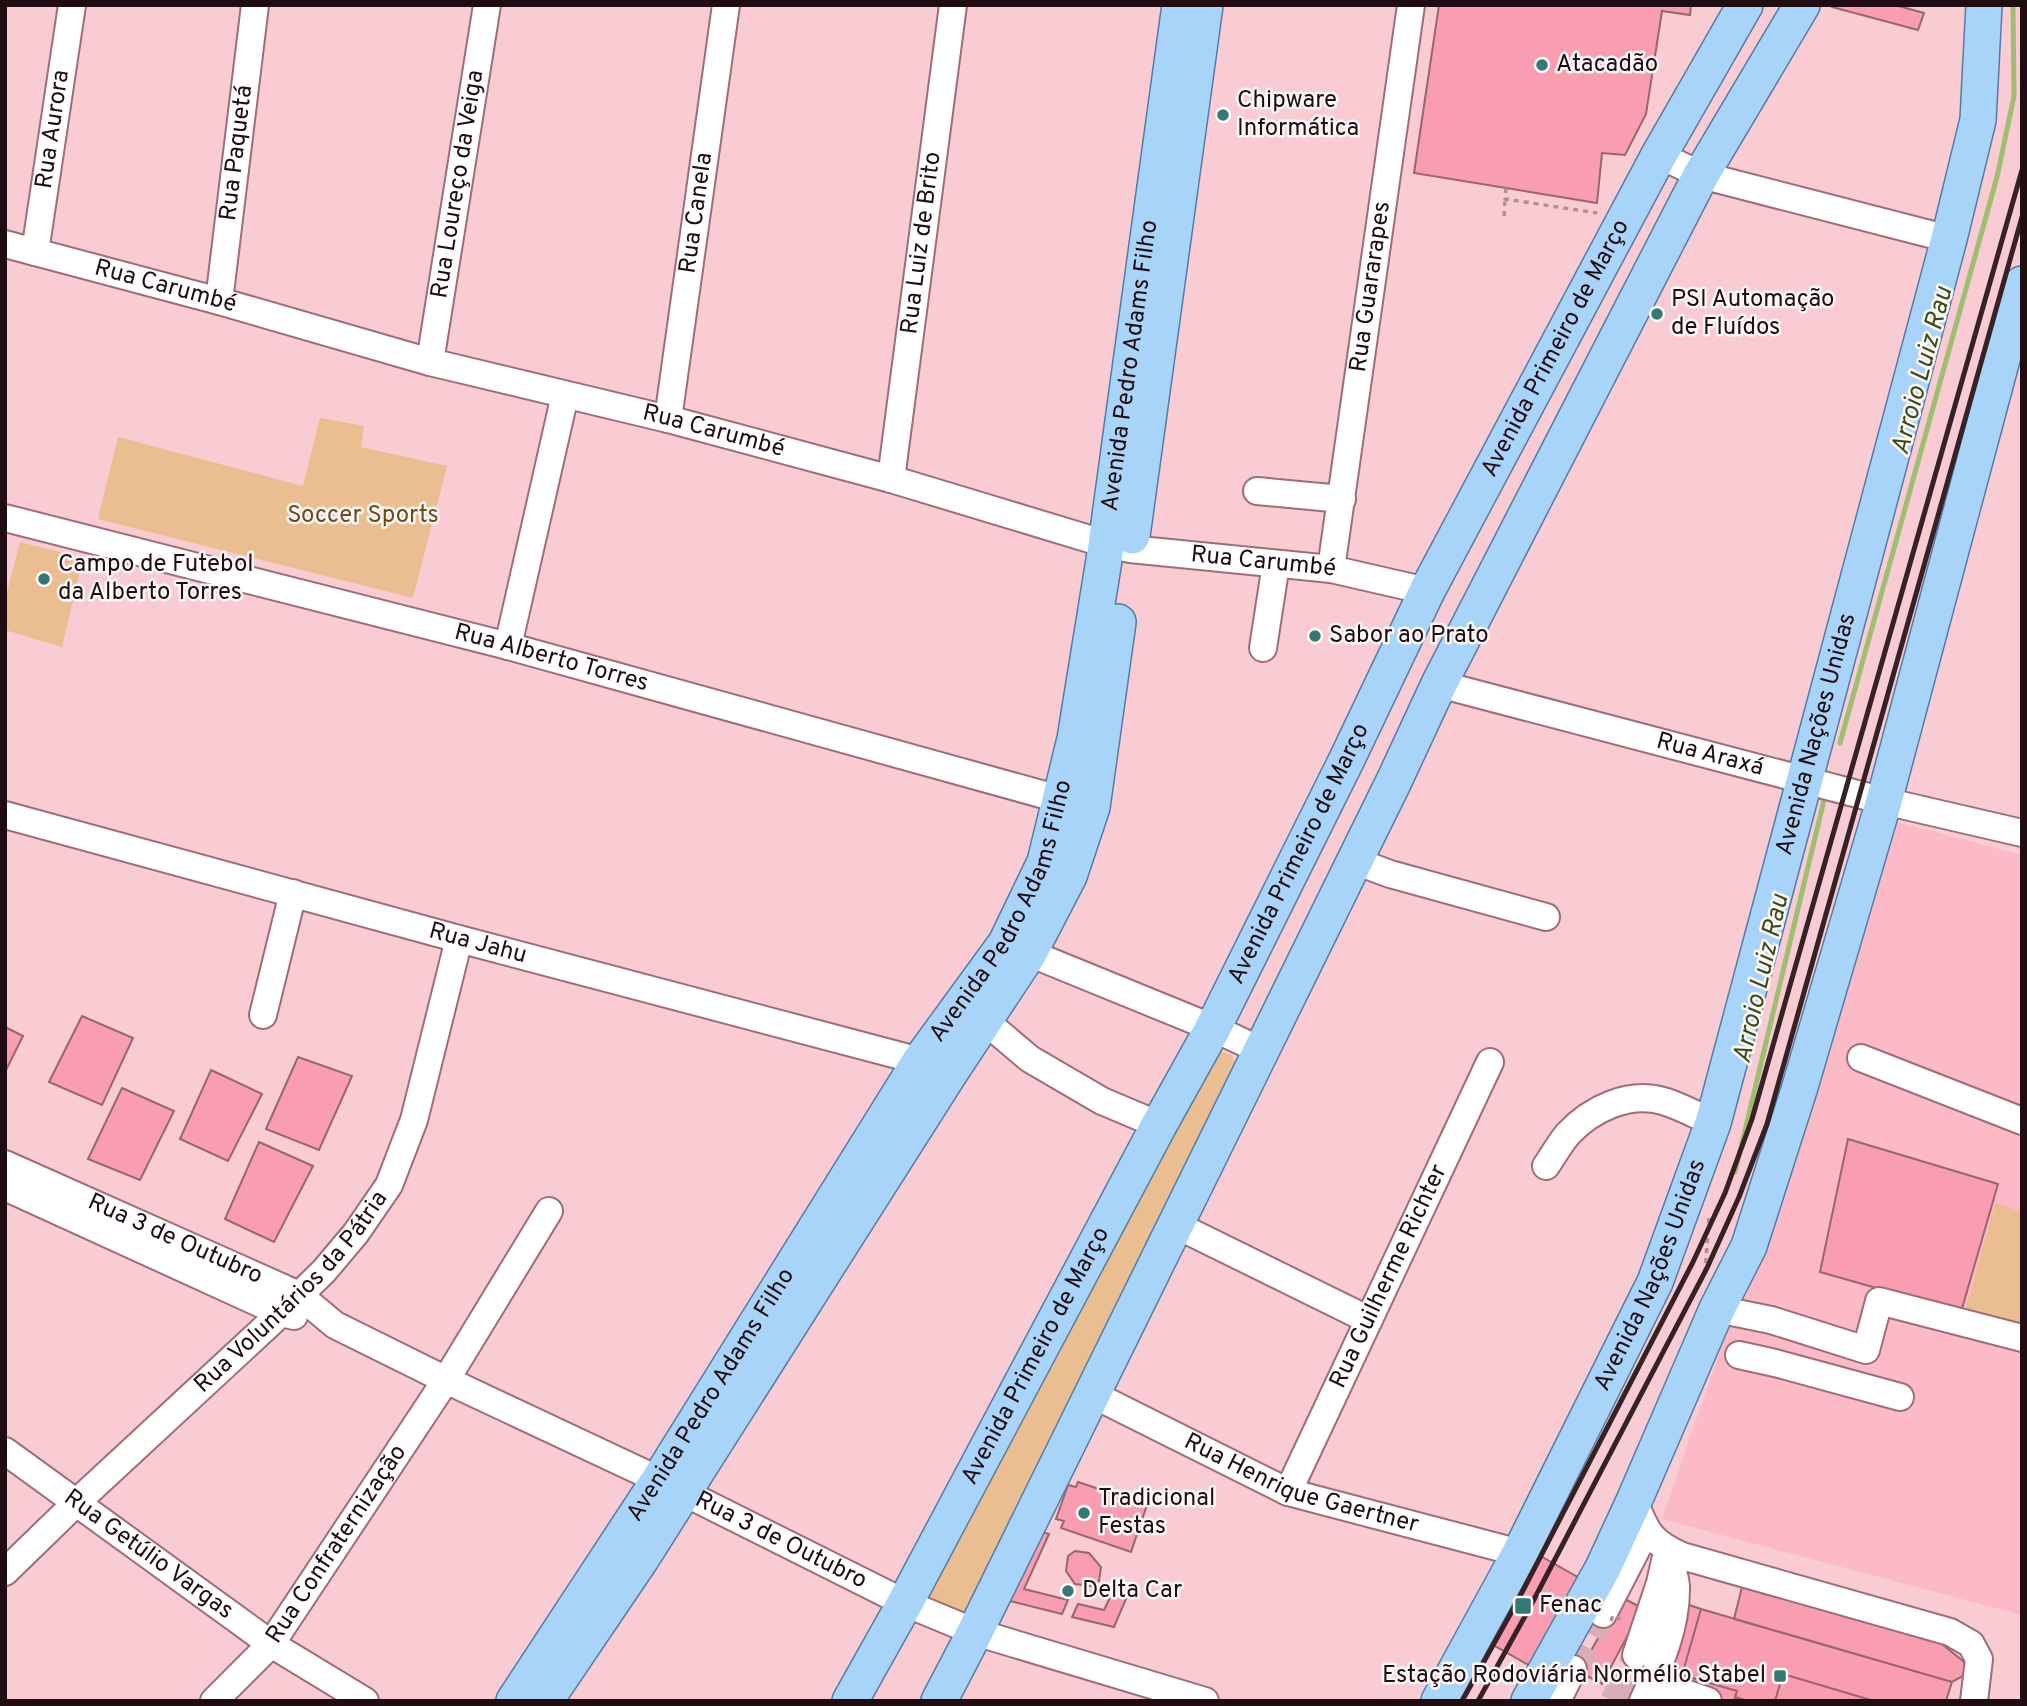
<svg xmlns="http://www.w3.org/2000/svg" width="2027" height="1706" font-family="Overpass,sans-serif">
<rect width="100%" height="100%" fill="#f9cbd2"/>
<path fill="#fbbac6" d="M1886 819 2022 855V1615L1662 1519 1757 1244Z"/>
<path fill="#eabe91" d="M320 418 364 426 361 447 447 466 413 598 98 519 118 437 303 486Z
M20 542 83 558 62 647 5 630V600Z
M1216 1050 1233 1056 1235 1067 971 1621 927 1602 1206 1058Z
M1995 1203 2022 1212V1327L1965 1312Z"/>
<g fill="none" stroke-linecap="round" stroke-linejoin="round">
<path stroke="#9ebe70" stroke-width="5" d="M1840 743 1997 177 2014 96 2013 5
M1735 1172 1825 796"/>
</g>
<path fill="#f99eb0" stroke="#996670" stroke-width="2" d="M1439 5H1691L1690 15 1662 11 1646 114 1625 155 1602 153 1597 203 1414 173Z
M1832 5H1895L1924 13 1918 30 1832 7Z
M82 1016 133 1038 102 1105 49 1082Z
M5 1027 23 1036 5 1072Z
M298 1057 352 1076 319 1150 266 1129Z
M211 1070 262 1094 228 1161 180 1139Z
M122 1088 174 1111 140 1180 88 1159Z
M1848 1139 1998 1184 1961 1312 1820 1272Z
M259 1142 313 1166 274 1242 225 1219Z
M1078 1482 1147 1505 1131 1552 1061 1528 1064 1521 1056 1519 1068 1485 1076 1487Z
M1033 1529 1049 1534 1024 1589 1068 1600 1062 1614 1002 1599Z
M1530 1550 1588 1583 1539 1671 1481 1638Z
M1075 1551 1089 1553 1101 1567 1099 1581 1091 1586 1075 1584 1066 1571 1068 1556Z
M1742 1587 1937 1640 1974 1670 1952 1682 1734 1619Z
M1114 1589 1128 1594 1114 1627 1072 1617 1078 1604 1104 1610Z
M1617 1595 1642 1608 1602 1684 1579 1672 1606 1624Z
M1686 1604 1701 1609 1682 1675 1737 1691 1734 1701H1647Z
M1701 1609 1952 1682 1946 1701H1874L1783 1674 1775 1701H1748L1735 1697 1737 1691 1682 1675Z
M1783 1674 1874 1701H1775Z"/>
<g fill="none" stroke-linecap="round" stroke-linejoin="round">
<path stroke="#d8aeb5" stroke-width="26" stroke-dasharray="26 13" stroke-linecap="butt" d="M1573 1669 1603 1614
M1613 1701 1636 1655"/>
<g stroke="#a06d77" stroke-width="30">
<g id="minor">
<path d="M1659 155 1701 175 1949 239"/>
<path id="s1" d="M5 244 219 301 430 362 668 419 891 479 1106 544 1130 549 1331 569 1427 591"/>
<path id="s2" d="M35 252 72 5"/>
<path id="s3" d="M219 301 255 5"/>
<path id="s4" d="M430 362 487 5"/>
<path id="s5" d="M668 419 726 5"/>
<path id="s6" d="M891 479 953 5"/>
<path d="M1257 491 1342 499"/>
<path id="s7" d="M5 518 508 646 1077 804"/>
<path id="s8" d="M1331 569 1411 5"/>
<path d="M508 646 565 395"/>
<path d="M1263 648 1276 564"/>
<path id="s9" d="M1439 684 1884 801 2022 833"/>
<path id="s10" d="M5 815 459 939 920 1061 935 1068"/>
<path d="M1355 861 1390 874 1546 917"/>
<path d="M1012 946 1213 1028 1262 1051"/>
<path d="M969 1011 985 1021 1030 1059 1102 1101 1159 1125"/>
<path d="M263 1015 293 893"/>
<path d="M1861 1058 2022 1121"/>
<path id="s11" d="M5 1164 299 1295 335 1325 446 1380 659 1480 905 1603 975 1632 1205 1701"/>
<path d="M1546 1166C1553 1156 1560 1143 1568 1134 1591 1109 1629 1091 1663 1101 1680 1106 1697 1115 1713 1123"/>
<path d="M5 1187 281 1313 294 1316"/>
<path d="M1176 1225 1369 1320"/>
<path d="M1717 1309 1771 1320 1866 1350 1879 1301 2022 1338"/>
<path d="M1739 1355 1775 1363 1900 1397"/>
<path id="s12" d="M1092 1394 1288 1492 1520 1553"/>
<path id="s13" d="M5 1451 271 1644 365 1701"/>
<path id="s14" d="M1288 1492 1490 1062"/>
<path d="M1634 1501C1646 1531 1650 1542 1682 1556L1950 1632 1971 1644 1979 1659 1974 1701"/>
<path id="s15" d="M5 1572 77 1502 281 1313 324 1271 356 1233 389 1185 414 1120 459 939"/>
<path d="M1603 1614 1646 1531"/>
<path d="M1636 1655 1660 1583 1665 1561"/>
<path id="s16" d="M214 1701 271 1644 446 1380 549 1211"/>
<path d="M1557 1701 1573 1669"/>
<path d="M1643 1701C1660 1664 1677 1627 1676 1586 1675 1574 1670 1561 1667 1549"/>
<path d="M1660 1701 1665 1686 1708 1701"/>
</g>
</g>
<g stroke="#547ca6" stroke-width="38">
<g id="major">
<path d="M1132 536 1205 5"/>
<path id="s17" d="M514 1701 659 1480 920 1061 1006 943 1045 862 1075 739 1104 560 1180 5"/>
<path d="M545 1701 641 1559 949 1074 1029 953 1069 876 1092 807 1118 622"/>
<path id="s18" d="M850 1701 905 1603 1159 1125 1213 1028 1347 759 1427 591 1659 155 1745 5"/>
<path d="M939 1701 975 1632 1394 781 1439 684 1701 175 1802 5"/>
<path id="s19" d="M1439 1701 1520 1553 1655 1282 1713 1123 1949 239 1978 120 1984 5"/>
<path d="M1529 1701 1603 1568 1634 1501 1717 1309 1749 1246 1799 1090 1884 801 2022 284"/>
</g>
</g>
<path stroke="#b38e94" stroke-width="3.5" stroke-dasharray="5 5" stroke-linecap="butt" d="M1506 188 1505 199 1597 213
M1504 216 1505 199
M1705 1273 1709 1218"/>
<use href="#minor" stroke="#fff" stroke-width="26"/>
<use href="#major" stroke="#a9d4fa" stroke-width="35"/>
<path stroke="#362125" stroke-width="5" d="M1462 1701 1517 1602 1693 1262 1725 1193 1752 1119 2022 170
M1478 1701 1529 1609 1707 1268 1739 1197 1767 1124 2022 217"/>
<path stroke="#b38e94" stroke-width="3.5" stroke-dasharray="5 5" stroke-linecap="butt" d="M1611 1621 1613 1615 1621 1620"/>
</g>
<g fill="#327a73" stroke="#fef8f9" stroke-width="2.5">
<circle cx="1542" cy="65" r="7"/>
<circle cx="1223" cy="115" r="7"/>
<circle cx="1657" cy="314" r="7"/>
<circle cx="44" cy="579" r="7"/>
<circle cx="1315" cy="636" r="7"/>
<circle cx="1084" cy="1513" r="7"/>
<circle cx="1068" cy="1591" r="7"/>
<rect x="1514" y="1597" width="18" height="18" rx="3.5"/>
<rect x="1773" y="1669" width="14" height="14" rx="3.5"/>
</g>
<g text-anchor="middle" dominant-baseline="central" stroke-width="5" stroke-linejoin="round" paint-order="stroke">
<g font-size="24" fill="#200d11" stroke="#fef8f9" text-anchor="start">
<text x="1556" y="65">Atacadão</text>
<text x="1237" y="101">Chipware<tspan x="1237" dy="28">Informática</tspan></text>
<text x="1671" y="300">PSI Automação<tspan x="1671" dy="28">de Fluídos</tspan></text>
<text x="58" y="565">Campo de Futebol<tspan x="58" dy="28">da Alberto Torres</tspan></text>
<text x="1329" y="636">Sabor ao Prato</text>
<text x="1098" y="1499">Tradicional<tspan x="1098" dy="28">Festas</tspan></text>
<text x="1082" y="1591">Delta Car</text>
<text x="1539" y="1606">Fenac</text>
<text x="1766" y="1676" text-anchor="end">Estação Rodoviária Normélio Stabel</text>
</g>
<g font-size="24" fill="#200d11" stroke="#fef8f9">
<text stroke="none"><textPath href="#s2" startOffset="124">Rua Aurora</textPath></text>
<text stroke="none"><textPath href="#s3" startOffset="149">Rua Paquetá</textPath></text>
<text stroke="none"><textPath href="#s4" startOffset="180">Rua Loureço da Veiga</textPath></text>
<text stroke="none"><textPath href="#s5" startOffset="208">Rua Canela</textPath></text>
<text stroke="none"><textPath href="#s6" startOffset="238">Rua Luiz de Brito</textPath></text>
<text stroke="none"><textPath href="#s1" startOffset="166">Rua Carumbé</textPath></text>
<text stroke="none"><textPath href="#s8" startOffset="285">Rua Guararapes</textPath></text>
<text stroke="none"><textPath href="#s18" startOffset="1526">Avenida Primeiro de Março</textPath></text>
<text stroke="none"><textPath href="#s17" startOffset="1498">Avenida Pedro Adams Filho</textPath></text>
<text stroke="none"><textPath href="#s1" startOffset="733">Rua Carumbé</textPath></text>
<text stroke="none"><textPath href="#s1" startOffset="1300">Rua Carumbé</textPath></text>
<text stroke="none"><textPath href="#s7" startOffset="564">Rua Alberto Torres</textPath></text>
<text stroke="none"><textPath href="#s19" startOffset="1043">Avenida Nações Unidas</textPath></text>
<text stroke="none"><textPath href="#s9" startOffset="280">Rua Araxá</textPath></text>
<text stroke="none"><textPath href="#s18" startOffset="959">Avenida Primeiro de Março</textPath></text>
<text stroke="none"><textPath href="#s17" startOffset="931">Avenida Pedro Adams Filho</textPath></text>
<text stroke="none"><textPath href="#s10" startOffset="490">Rua Jahu</textPath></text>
<text stroke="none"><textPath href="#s11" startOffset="186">Rua 3 de Outubro</textPath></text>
<text stroke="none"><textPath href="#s19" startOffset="476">Avenida Nações Unidas</textPath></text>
<text stroke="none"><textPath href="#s14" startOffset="238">Rua Guilherme Richter</textPath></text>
<text stroke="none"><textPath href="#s15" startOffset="401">Rua Voluntários da Pátria</textPath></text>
<text stroke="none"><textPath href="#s18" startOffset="392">Avenida Primeiro de Março</textPath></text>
<text stroke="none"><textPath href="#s17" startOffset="364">Avenida Pedro Adams Filho</textPath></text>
<text stroke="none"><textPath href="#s12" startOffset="229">Rua Henrique Gaertner</textPath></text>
<text stroke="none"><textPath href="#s11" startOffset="864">Rua 3 de Outubro</textPath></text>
<text stroke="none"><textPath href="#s16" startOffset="200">Rua Confraternização</textPath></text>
<text stroke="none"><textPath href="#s13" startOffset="177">Rua Getúlio Vargas</textPath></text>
</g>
<g font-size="24" fill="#714917" stroke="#fef8f9">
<text x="363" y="516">Soccer Sports</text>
</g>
<g font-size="26" font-style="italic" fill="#394d15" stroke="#fef8f9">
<text transform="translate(1923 371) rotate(-75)">Arroio Luiz Rau</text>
<text transform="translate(1762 979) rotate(-77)">Arroio Luiz Rau</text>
</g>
</g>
<rect width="2027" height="1706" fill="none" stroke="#200d11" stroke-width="14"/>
</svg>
